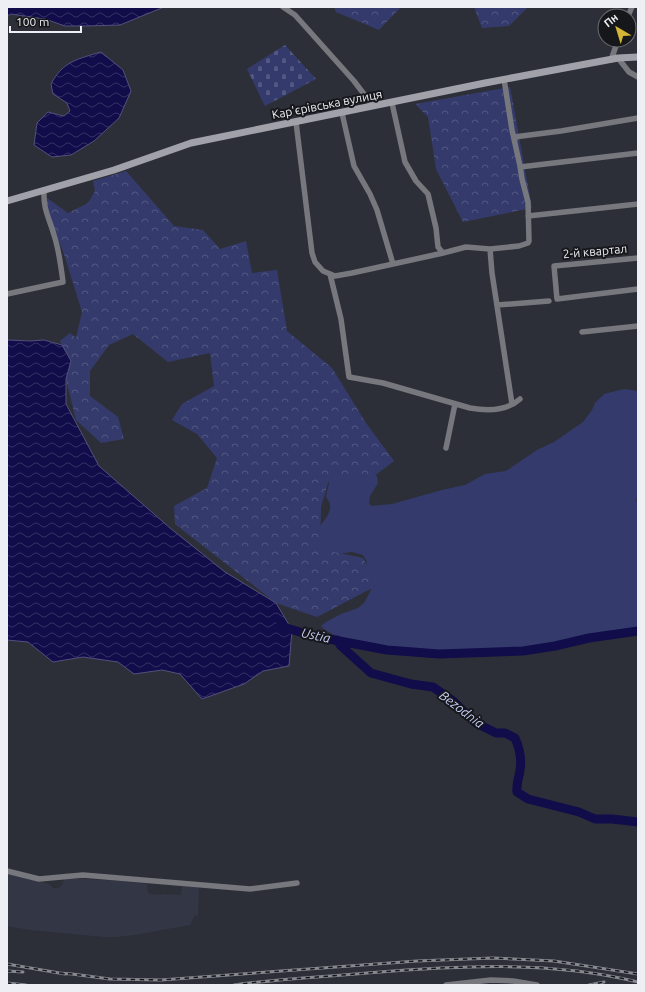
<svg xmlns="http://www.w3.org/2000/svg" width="645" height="992" font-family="Ubuntu,sans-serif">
<defs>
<pattern id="forest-crowns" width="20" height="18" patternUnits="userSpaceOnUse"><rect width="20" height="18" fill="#343b6c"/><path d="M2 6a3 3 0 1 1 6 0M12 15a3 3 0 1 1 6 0" fill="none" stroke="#525882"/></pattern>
<pattern id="cemetery-stones" width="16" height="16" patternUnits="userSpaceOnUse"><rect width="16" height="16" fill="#343b6c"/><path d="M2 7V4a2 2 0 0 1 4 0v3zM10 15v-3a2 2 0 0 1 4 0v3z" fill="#525882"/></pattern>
<pattern id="water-waves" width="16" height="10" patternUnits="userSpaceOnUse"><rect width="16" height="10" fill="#110c4a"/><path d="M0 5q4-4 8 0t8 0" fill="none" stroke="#343065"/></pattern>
</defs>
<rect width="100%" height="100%" fill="#2d2f38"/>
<path fill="#333645" d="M7 873 49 884 53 888H59L63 884 64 878 121 881 147 884 148 893 150 894 161 895 163 894 181 895 182 886 199 887 198 916 195 915 190 925 134 935 116 937H104L30 930 7 926Z"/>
<path fill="#343b6c" d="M624 389 638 391V498L636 499 638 507V629L588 636 555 645 522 649 437 650 387 647 338 637 325 630 321 626 326 622 341 614 358 608 364 603 371 590 370 579 366 560 363 555 352 552 329 555 304 541C313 533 332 517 330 505 330 501 327 500 326 496L329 484 327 477 329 472 371 474 377 476 378 483 370 496 369 503 371 506 392 504 442 490 465 485 485 474 506 471 537 450 554 442 583 422 592 410 595 403 604 394Z"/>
<path fill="url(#forest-crowns)" d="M334 7H401L379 30 336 12Z
M474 7H528L509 26 482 28Z
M510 87 532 208 463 222 436 169 428 117 415 104Z
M126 171 174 226 203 230 220 249 246 241 252 273 277 270 287 331 332 368 366 423 394 461 373 477 331 473 321 507 320 549 363 558 378 585 317 617 276 603 175 524 174 506 207 488 217 458 197 434 172 420 182 404 214 386 210 353 168 362 133 334 109 345 90 371V396L118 417 124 439 101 443 76 420 66 379 71 361 60 341 70 333 76 338 82 312 64 254 47 211V198L68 213 88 203 95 191 93 181Z"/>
<path fill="url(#cemetery-stones)" d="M285 45 316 79 265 106 247 69Z"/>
<path fill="url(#water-waves)" stroke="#53507d" d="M7 7H164L120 25 86 26H65L45 19 11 14 7 16Z
M101 52 123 70 131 91 119 118 94 141 71 155 52 157 34 145 37 123 48 112 64 116 70 111 67 103 53 94 51 84C63 61 78 59 101 52Z
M7 340 31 341 44 340 62 345 71 361 66 379V404L99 466 170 528 225 572 276 603 292 630 289 666 263 671 244 684 202 699 180 674 162 670 134 674 118 662 83 657 53 662 28 642 7 640Z"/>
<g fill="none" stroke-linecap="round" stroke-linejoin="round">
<path stroke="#110c4a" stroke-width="9" d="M280 626 313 636 387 650 439 654 523 651 555 646 589 638 638 631
M337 640 341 646 371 673 411 684 433 687 453 701 476 723 496 733H505L515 738C519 747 522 759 520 770 519 779 516 782 517 792L528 799 579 812 595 819H612L638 822"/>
<path stroke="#77787d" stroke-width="5.5" d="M283 7 295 15 354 81 373 106
M628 16 632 7
M618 58 629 72 638 77
M611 60 618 40
M504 79 512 130 520 166 522 179 528 202 529 241 528 243 519 246 490 249 492 273 512 404
M392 103 405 162 416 181 428 194 436 228 438 247 443 253 466 247 490 249
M342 113 354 166 370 194 377 210 393 264
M296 122 312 253 315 262 323 271 335 276 352 273 443 253
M514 137 561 131 638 118
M520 167 638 153
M528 216 638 204
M638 258 554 266 557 299 638 289
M330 274 341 319 349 377 383 383 470 408C487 411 507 411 520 399
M7 294 63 282C61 266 59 250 54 235 49 217 43 210 44 190
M497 305 549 301
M582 332 638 326
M446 448 455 404
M7 871 39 879 83 875 250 889 297 883
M446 985 491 980 513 981 537 985"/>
<path stroke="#a0a1a9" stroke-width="7" d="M7 201 114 170 191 143 485 83 618 58 638 57"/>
<g stroke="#878991" stroke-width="3">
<path id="rail" d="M7 964 65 974
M7 971 23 972
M59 973 72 974 110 979 161 980 417 961 493 958 554 961 638 974
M7 983 26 985
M234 985C278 979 322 977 367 973 457 966 549 960 638 982
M589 985 604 982"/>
</g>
<use href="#rail" stroke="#16171b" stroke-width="1.5" stroke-dasharray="4.5" stroke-linecap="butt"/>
</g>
<g text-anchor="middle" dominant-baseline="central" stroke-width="4" stroke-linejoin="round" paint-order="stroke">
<g font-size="12" fill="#edeff5" stroke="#16171b">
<text transform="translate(327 104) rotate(-11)">Кар'єрівська вулиця</text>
<text transform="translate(595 251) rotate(-5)">2-й квартал</text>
</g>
<g font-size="13" font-style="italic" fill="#c4cdf4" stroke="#16171b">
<text transform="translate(316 635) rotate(12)">Ustia</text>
<text transform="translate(462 709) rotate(37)">Bezodnia</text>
</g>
</g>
<rect width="645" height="992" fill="none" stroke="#edeff5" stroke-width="16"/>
<g transform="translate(617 28) rotate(322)"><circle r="19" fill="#16171b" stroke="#6c6d72"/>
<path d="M0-3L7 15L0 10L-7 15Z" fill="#d3b635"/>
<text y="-6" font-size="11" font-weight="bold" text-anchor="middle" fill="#edeff5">Пн</text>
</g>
<path d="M10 26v6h71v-6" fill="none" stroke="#edeff5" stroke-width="2"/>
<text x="16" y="26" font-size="12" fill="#edeff5" stroke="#16171b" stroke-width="3" paint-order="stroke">100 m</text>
</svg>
